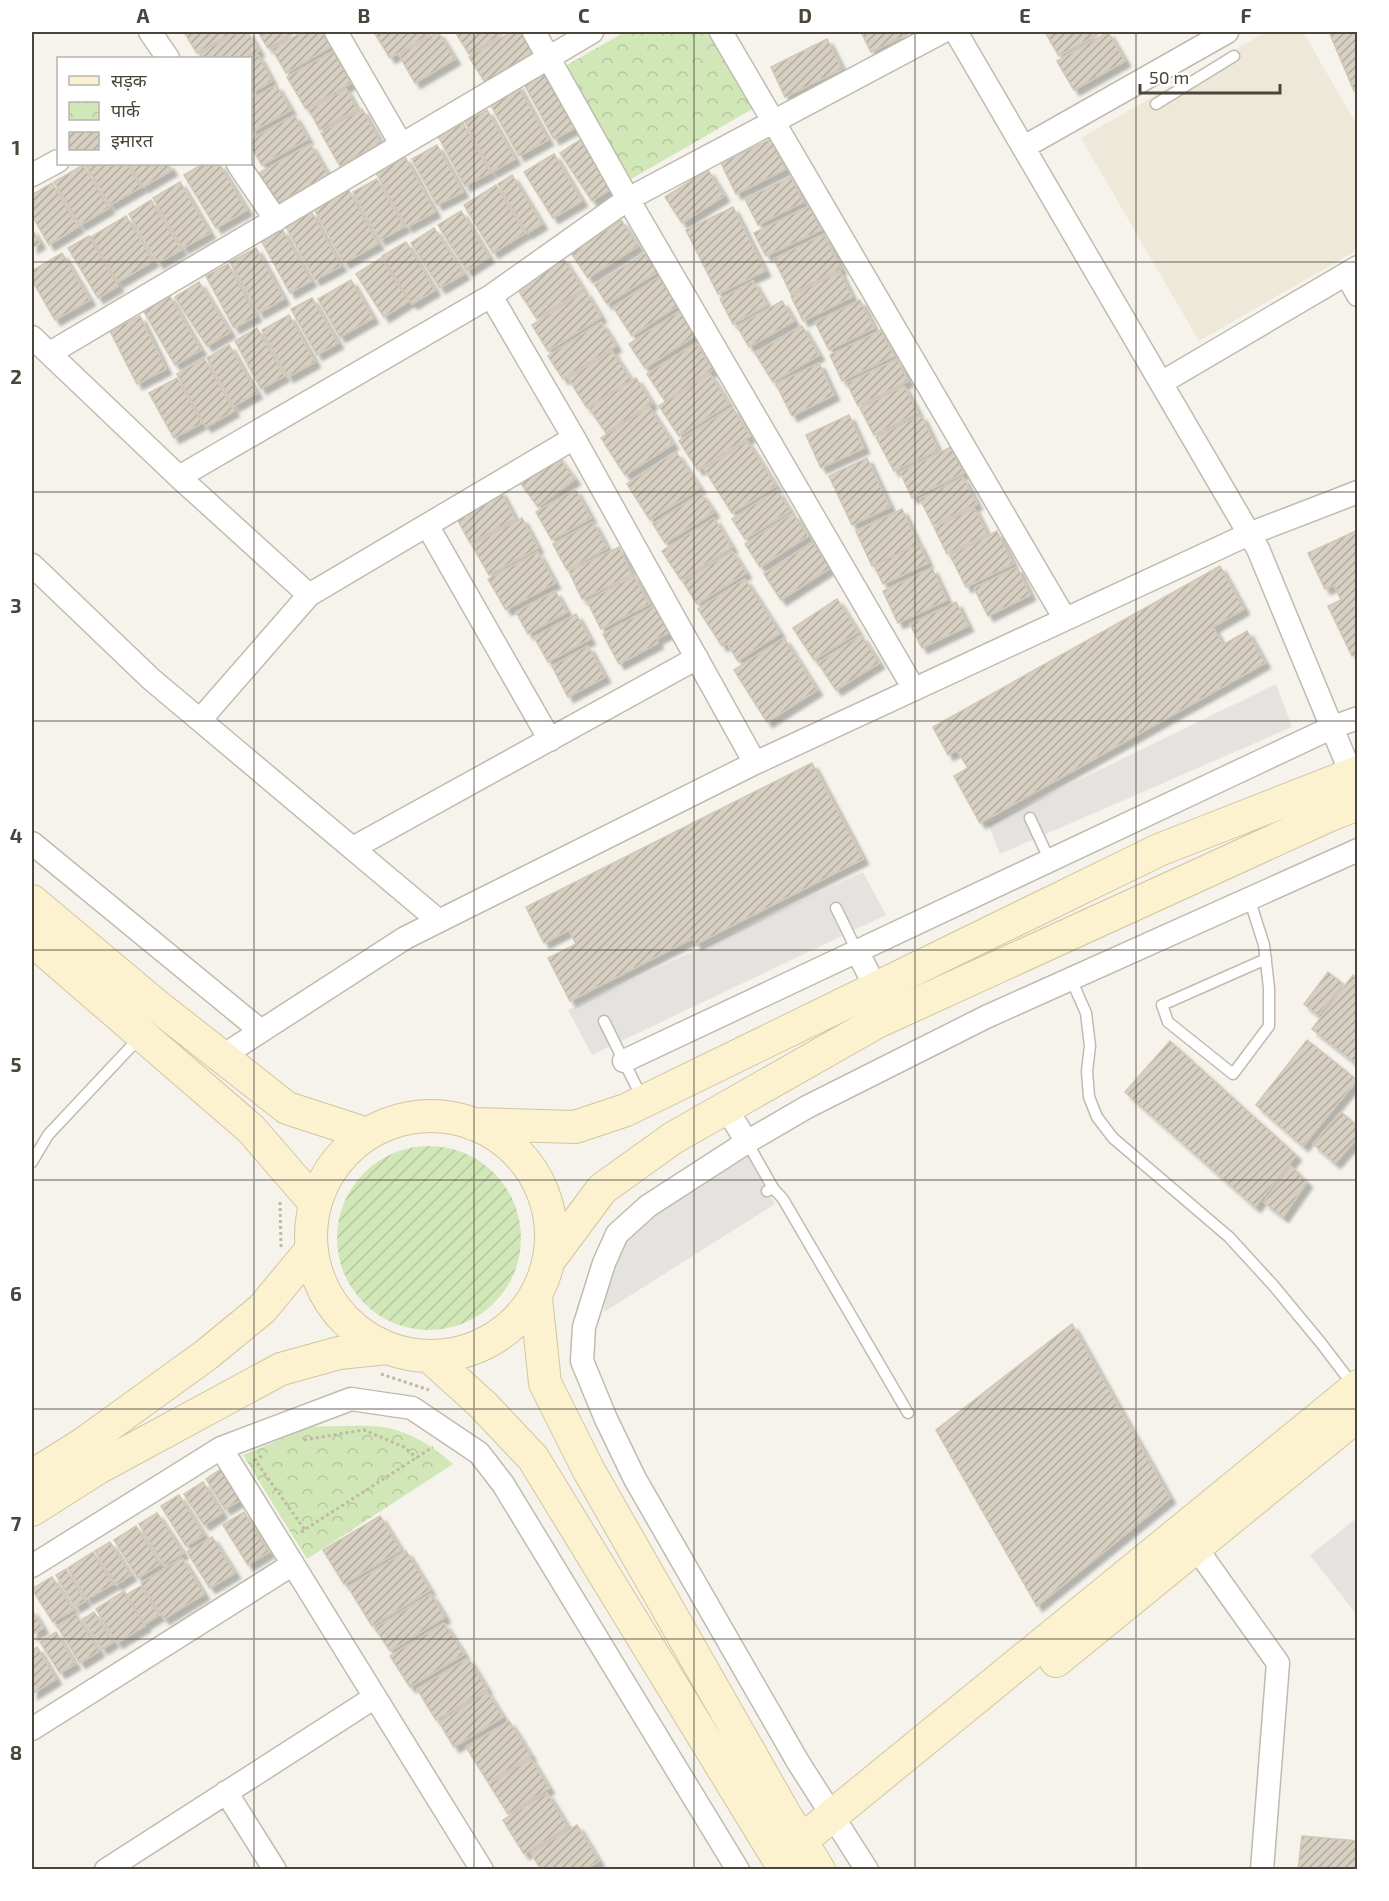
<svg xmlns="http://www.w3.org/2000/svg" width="1389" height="1901" font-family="'Exo 2','Noto Sans Devanagari',sans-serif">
<defs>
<pattern id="park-crowns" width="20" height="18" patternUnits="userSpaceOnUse" patternTransform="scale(1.5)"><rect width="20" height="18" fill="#d1e7b8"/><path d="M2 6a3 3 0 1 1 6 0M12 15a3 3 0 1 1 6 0" fill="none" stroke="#b5c79f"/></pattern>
<pattern id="garden-furrows" width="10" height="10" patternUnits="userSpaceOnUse" patternTransform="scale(1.5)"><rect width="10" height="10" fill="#d1e7b8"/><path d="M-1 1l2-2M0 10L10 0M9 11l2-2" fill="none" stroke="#b5c79f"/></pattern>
<pattern id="building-hatch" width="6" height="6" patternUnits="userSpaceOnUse" patternTransform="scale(1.5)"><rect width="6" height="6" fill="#d7cfc2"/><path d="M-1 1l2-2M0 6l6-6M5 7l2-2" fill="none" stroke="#b0aa9f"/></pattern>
<filter id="shadow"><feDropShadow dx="5.5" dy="5.5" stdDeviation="1.5" flood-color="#0004"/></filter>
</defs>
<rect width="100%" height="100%" fill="#f5f3ec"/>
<path fill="#ede8d7" d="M1266 32H1303L1357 125V250L1199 341 1081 138Z"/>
<path fill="url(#park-crowns)" d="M625 32H709L754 108 626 182 560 69Z
M339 1426C353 1426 368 1425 382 1427 409 1431 433 1446 453 1464L307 1559 243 1455 310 1427Z"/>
<path fill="url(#garden-furrows)" d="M337 1238a92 92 0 1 1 184 0a92 92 0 1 1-184 0Z"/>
<path fill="#e4e3e0" d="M1276 684 1292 727 1000 854 988 824Z
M863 872 886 915 592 1055 568 1010Z
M745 1151 775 1204 604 1312 608 1273 638 1221Z
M1357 1518V1615L1310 1555Z"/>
<path fill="url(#building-hatch)" stroke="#d1c7b5" stroke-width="1.5" filter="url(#shadow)" d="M184 32H234L197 53Z
M238 32H248L259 51 246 58H203L200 53Z
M258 32H296L268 48Z
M302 32H323L332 46 286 73 272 49Z
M374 32H434L390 58Z
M438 32 455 59 415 83 399 55Z
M455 32H506L469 54Z
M511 32H522L534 52 485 82 469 57Z
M861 32H912L871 52Z
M1045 32H1102L1059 56Z
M1108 32 1125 61 1074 90 1057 61Z
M1336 32H1358V89L1354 91 1330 34Z
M827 39 842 69 785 97 771 67Z
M333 51 351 83 306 109 287 77Z
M258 55 272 81 250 94V59Z
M551 67 583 124 554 139 523 82Z
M517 84 548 140 519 156 488 100Z
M276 85 291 110 250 133V100Z
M346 89 357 109 320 130 309 110Z
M362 109 381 143 340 166 321 133Z
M487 110 515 159 492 172 465 122Z
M294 115 308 139 262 165 250 145V140Z
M463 123 490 173 465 186 438 136Z
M586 136 618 184 592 201 560 153Z
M771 139 786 169 736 194 721 163Z
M310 144 328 175 277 204 259 173Z
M437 145 463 192 437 205 412 159Z
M554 154 582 201 553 218 524 172Z
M405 157 435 212 407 227 376 173Z
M85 164H127L141 187 110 205Z
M129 164H168L172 170 143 187Z
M203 164H219L247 210 216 228 184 175Z
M83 165 109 208 80 225 54 182Z
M708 170 724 196 682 223 665 197Z
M512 175 542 224 527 233 498 184Z
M791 177 803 202 758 225 745 199Z
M377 179 404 227 380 240 353 192Z
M180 182 210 233 183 248 153 198Z
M52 183 78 227 49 245 32 215V195Z
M496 185 525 233 493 253 464 205Z
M348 189 378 244 344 263 313 207Z
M151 200 181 250 158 263 129 214Z
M809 206 821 230 766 256 754 233Z
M733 207 765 271 718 294 686 230Z
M311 211 341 266 315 280 285 225Z
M461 211 489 257 467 271 438 225Z
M126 216 153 261 118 282 91 237Z
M621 220 638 246 588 278 571 253Z
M434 228 464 274 440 288 411 243Z
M32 229 40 243 32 248Z
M282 229 311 281 290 293 261 240Z
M824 234 841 269 791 294 774 259Z
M89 236 118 286 98 298 68 248Z
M406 242 435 290 412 304 382 256Z
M256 248 284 299 259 313 230 262Z
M62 253 90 300 55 320 32 280V271Z
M645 253 657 272 607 304 595 285Z
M562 257 583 289 537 319 516 287Z
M381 258 409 301 384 317 356 274Z
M228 264 256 316 234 328 206 276Z
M840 272 852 297 803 321 791 296Z
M659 277 677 306 632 336 613 307Z
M351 280 373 318 340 337 318 299Z
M753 281 767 305 733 324 720 299Z
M199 282 230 332 207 346 175 297Z
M585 291 601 317 548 351 532 325Z
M169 295 201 350 175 365 143 310Z
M312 298 338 343 317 355 291 309Z
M860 300 874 328 829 350 815 322Z
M782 301 794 321 749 347 737 326Z
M680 311 696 335 645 368 629 344Z
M289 315 315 362 288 377 262 330Z
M140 316 166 369 137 384 110 331Z
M601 322 616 346 563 379 548 356Z
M802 326 819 355 773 382 755 353Z
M257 328 284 376 261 389 235 341Z
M881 330 894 356 842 381 830 355Z
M696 343 713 369 665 401 647 374Z
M229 345 257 393 234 406 207 358Z
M612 351 631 380 587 408 568 378Z
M204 358 234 411 206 427 177 374Z
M897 359 908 381 858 406 847 383Z
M819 363 834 395 792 416 776 384Z
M710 374 729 404 679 436 659 406Z
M177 378 202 423 174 438 149 393Z
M636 378 652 403 606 433 589 408Z
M904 386 918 413 874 435 860 408Z
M649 407 673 444 625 475 601 438Z
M732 407 750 436 698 470 679 441Z
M849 415 864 448 821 468 806 435Z
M921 415 938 450 894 471 876 437Z
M747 441 776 486 732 513 704 469Z
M951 447 964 473 912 498 900 472Z
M676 452 700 488 650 520 627 484Z
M555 453 575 479 538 507 519 481Z
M867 458 890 507 852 525 829 476Z
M963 477 977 504 933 525 920 499Z
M575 489 591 518 552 540 536 512Z
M500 490 515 519 470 543 455 515Z
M777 490 790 511 745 539 732 519Z
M701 493 714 512 665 543 653 524Z
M974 508 987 534 947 554 934 527Z
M902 509 918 544 872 566 856 531Z
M793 513 808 536 760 567 745 544Z
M522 518 538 548 489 575 472 545Z
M714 518 732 547 681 580 662 551Z
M593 522 607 548 567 570 553 544Z
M1358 530V653L1352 656 1328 606 1341 600 1334 585 1325 589 1308 553Z
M997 531 1013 564 966 587 950 555Z
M813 542 830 568 781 600 764 574Z
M919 544 928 563 883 584 874 565Z
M619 547 632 575 582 599 569 571Z
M732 551 746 573 697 604 683 582Z
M538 552 555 583 506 610 488 579Z
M1220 566 1244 609 1213 627 1223 645 1247 631 1265 663 980 823 954 776 968 768 957 750 948 755 933 727Z
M1017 567 1030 595 988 616 974 588Z
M932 568 947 600 898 623 883 591Z
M634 576 649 604 601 629 587 601Z
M745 579 780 633 738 661 727 643 722 646 698 609Z
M555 591 567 612 528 634 516 612Z
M837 599 858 632 814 660 793 628Z
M956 602 968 626 922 648 910 624Z
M656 605 670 632 656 639 658 643 619 664 603 634Z
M576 614 590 639 548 662 534 637Z
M861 635 879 663 836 690 818 663Z
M784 638 817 690 767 722 734 670Z
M588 646 605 677 568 697 552 666Z
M812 763 863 859 696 944 693 938 570 1001 548 958 576 944 569 930 544 943 526 907Z
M1328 972 1343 984 1318 1015 1304 1004Z
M1353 975 1358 979V1065L1312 1029Z
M1307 1040 1357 1080 1303 1146 1256 1105Z
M1170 1041 1296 1155 1255 1207 1125 1092Z
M1341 1112 1358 1126V1137L1335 1163 1313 1144Z
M1291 1166 1307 1182 1283 1217 1264 1202Z
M1072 1324 1170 1498 1037 1606 936 1430Z
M224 1467 244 1498 225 1509 206 1479Z
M203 1482 222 1513 204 1525 184 1494Z
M179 1495 204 1535 186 1546 161 1506Z
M244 1512 269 1552 248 1565 223 1525Z
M157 1513 183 1553 164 1565 139 1524Z
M380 1516 401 1550 344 1584 323 1550Z
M136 1526 160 1564 138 1578 114 1540Z
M212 1537 235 1573 210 1588 187 1552Z
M110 1542 131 1575 116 1585 95 1551Z
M406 1551 430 1590 372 1626 348 1587Z
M93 1552 113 1584 87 1599 68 1568Z
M182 1558 204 1594 164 1619 141 1583Z
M66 1569 85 1601 75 1607 56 1575Z
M52 1577 73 1610 53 1622 32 1589Z
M141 1586 159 1615 145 1624 126 1595Z
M124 1591 145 1626 117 1643 96 1609Z
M431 1594 445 1617 390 1651 375 1628Z
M32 1610 43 1628 32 1635Z
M94 1612 113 1642 102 1649 83 1619Z
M76 1614 99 1651 80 1663 57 1626Z
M444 1623 464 1654 410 1687 390 1656Z
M56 1632 75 1664 60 1673 40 1642Z
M37 1647 56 1679 32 1694V1651Z
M468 1658 487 1689 436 1720 417 1689Z
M487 1692 503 1717 454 1747 439 1722Z
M509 1721 531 1756 488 1782 466 1747Z
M531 1759 549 1788 508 1814 489 1784Z
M547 1793 568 1827 524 1854 503 1820Z
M577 1825 599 1861 584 1870H541L531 1853Z
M1302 1836 1358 1841V1870H1298Z"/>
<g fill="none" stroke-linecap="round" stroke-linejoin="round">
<g stroke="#c1bbaf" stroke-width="13">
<path id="lane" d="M1156 104 1234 56
M1030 818 1050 861
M1249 898 1264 945 1269 988V1026L1233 1074 1168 1022 1162 1005 1266 959
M836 908 857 951
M1071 979 1086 1013 1090 1046 1087 1071 1089 1097 1097 1117 1113 1138 1229 1237 1273 1285 1321 1343 1353 1385
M604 1021 642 1098
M747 1142 773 1188 767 1191
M32 1162 48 1135 140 1037
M773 1188 783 1199 908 1413"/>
</g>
<g stroke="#c1bbaf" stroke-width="25">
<path id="street" d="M150 32 168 58
M336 32 401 144
M534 32 628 199 914 689
M721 32 1065 619
M956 32 1258 549 1357 788
M1024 147 1227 32
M238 164 276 220
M32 175 58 161
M1346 274 1358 295
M491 296 574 438 755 763
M32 337 179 477 309 595
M50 353 592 32
M1161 383 1358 267
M179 477 491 296 628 199 942 32
M427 525 550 740
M32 565 151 679 439 921
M200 720 309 595 574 438
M32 843 261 1031
M353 848 697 658
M857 951 876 988
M221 1057 405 938 755 763 1249 534 1358 492
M624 1061 1333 727 1358 718
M726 1108 747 1142
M221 1448 482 1870
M1187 1535 1278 1663 1262 1870
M32 1566 221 1448 351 1399 412 1408 479 1453 503 1484 738 1870
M32 1729 293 1564
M226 1792 275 1870
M106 1870 375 1697
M867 1870 798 1762 635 1479 606 1419 582 1361 584 1327 604 1263 617 1234 648 1206 747 1142 807 1107 986 1017 1358 850"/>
</g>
<g stroke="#d2c69e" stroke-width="34">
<path id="secondary" d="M32 901 156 1005 287 1108 367 1134
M32 940 251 1129 315 1203
M311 1236a120 120 0 1 1 240 0a120 120 0 1 1-240 0Z
M473 1124 575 1127 626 1110 1159 850 1358 772
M550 1259 602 1189 673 1138 877 1022 1330 815 1358 804
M536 1298 545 1383 588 1469 783 1811 819 1870
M430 1357 483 1405 533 1458 785 1870
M32 1476 83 1444 206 1355 262 1309 311 1250
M32 1510 98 1468 281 1369 339 1353 387 1348
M1056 1661 1358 1415
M779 1859 1358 1386"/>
</g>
<path stroke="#c2b7a1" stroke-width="3" stroke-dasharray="3 3" stroke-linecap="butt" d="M325 1236a107 107 0 1 1 214 0a107 107 0 1 1-214 0Z
M280 1202 281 1247
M381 1374 429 1390
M304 1440 364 1430 404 1447 417 1458
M262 1456 255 1460 305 1530
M301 1532 433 1447"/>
<use href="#lane" stroke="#fff" stroke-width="10"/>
<use href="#street" stroke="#fff" stroke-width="22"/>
<use href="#secondary" stroke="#fcf2cf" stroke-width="32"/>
</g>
<path fill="none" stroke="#4a443a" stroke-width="1.5" stroke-opacity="0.55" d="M254 32V1870M474 32V1870M694 32V1870M915 32V1870M1136 32V1870M32 262H1358M32 492H1358M32 721H1358M32 950H1358M32 1180H1358M32 1409H1358M32 1639H1358"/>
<rect width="1389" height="1901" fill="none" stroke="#ffffff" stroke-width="66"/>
<rect x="57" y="57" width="195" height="108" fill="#ffffff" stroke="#b7b4b0" stroke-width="1.5"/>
<rect x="69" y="76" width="30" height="9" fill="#fcf2cf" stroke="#b7b4b0" stroke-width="1.5"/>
<text x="111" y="87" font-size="18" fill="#4a443a">सड़क</text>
<rect x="69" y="102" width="30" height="18" fill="url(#park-crowns)" stroke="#b7b4b0" stroke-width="1.5"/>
<text x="111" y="117" font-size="18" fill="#4a443a">पार्क</text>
<rect x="69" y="132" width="30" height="18" fill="url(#building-hatch)" stroke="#b7b4b0" stroke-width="1.5"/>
<text x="111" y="147" font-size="18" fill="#4a443a">इमारत</text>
<path d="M1140 84v9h140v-9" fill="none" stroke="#4a443a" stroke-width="3"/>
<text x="1149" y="84" font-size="18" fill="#4a443a" stroke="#ffffff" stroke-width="4.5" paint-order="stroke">50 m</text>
<rect x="33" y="33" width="1323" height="1835" fill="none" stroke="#4a443a" stroke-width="2"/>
<g font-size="20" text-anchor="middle" font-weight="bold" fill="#4a443a">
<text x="143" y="23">A</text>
<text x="364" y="23">B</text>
<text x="584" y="23">C</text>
<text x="805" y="23">D</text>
<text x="1025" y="23">E</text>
<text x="1246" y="23">F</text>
<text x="16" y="155">1</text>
<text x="16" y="384">2</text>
<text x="16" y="613">3</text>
<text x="16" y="843">4</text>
<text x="16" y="1072">5</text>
<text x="16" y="1301">6</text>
<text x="16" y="1531">7</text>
<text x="16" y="1760">8</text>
</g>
</svg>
